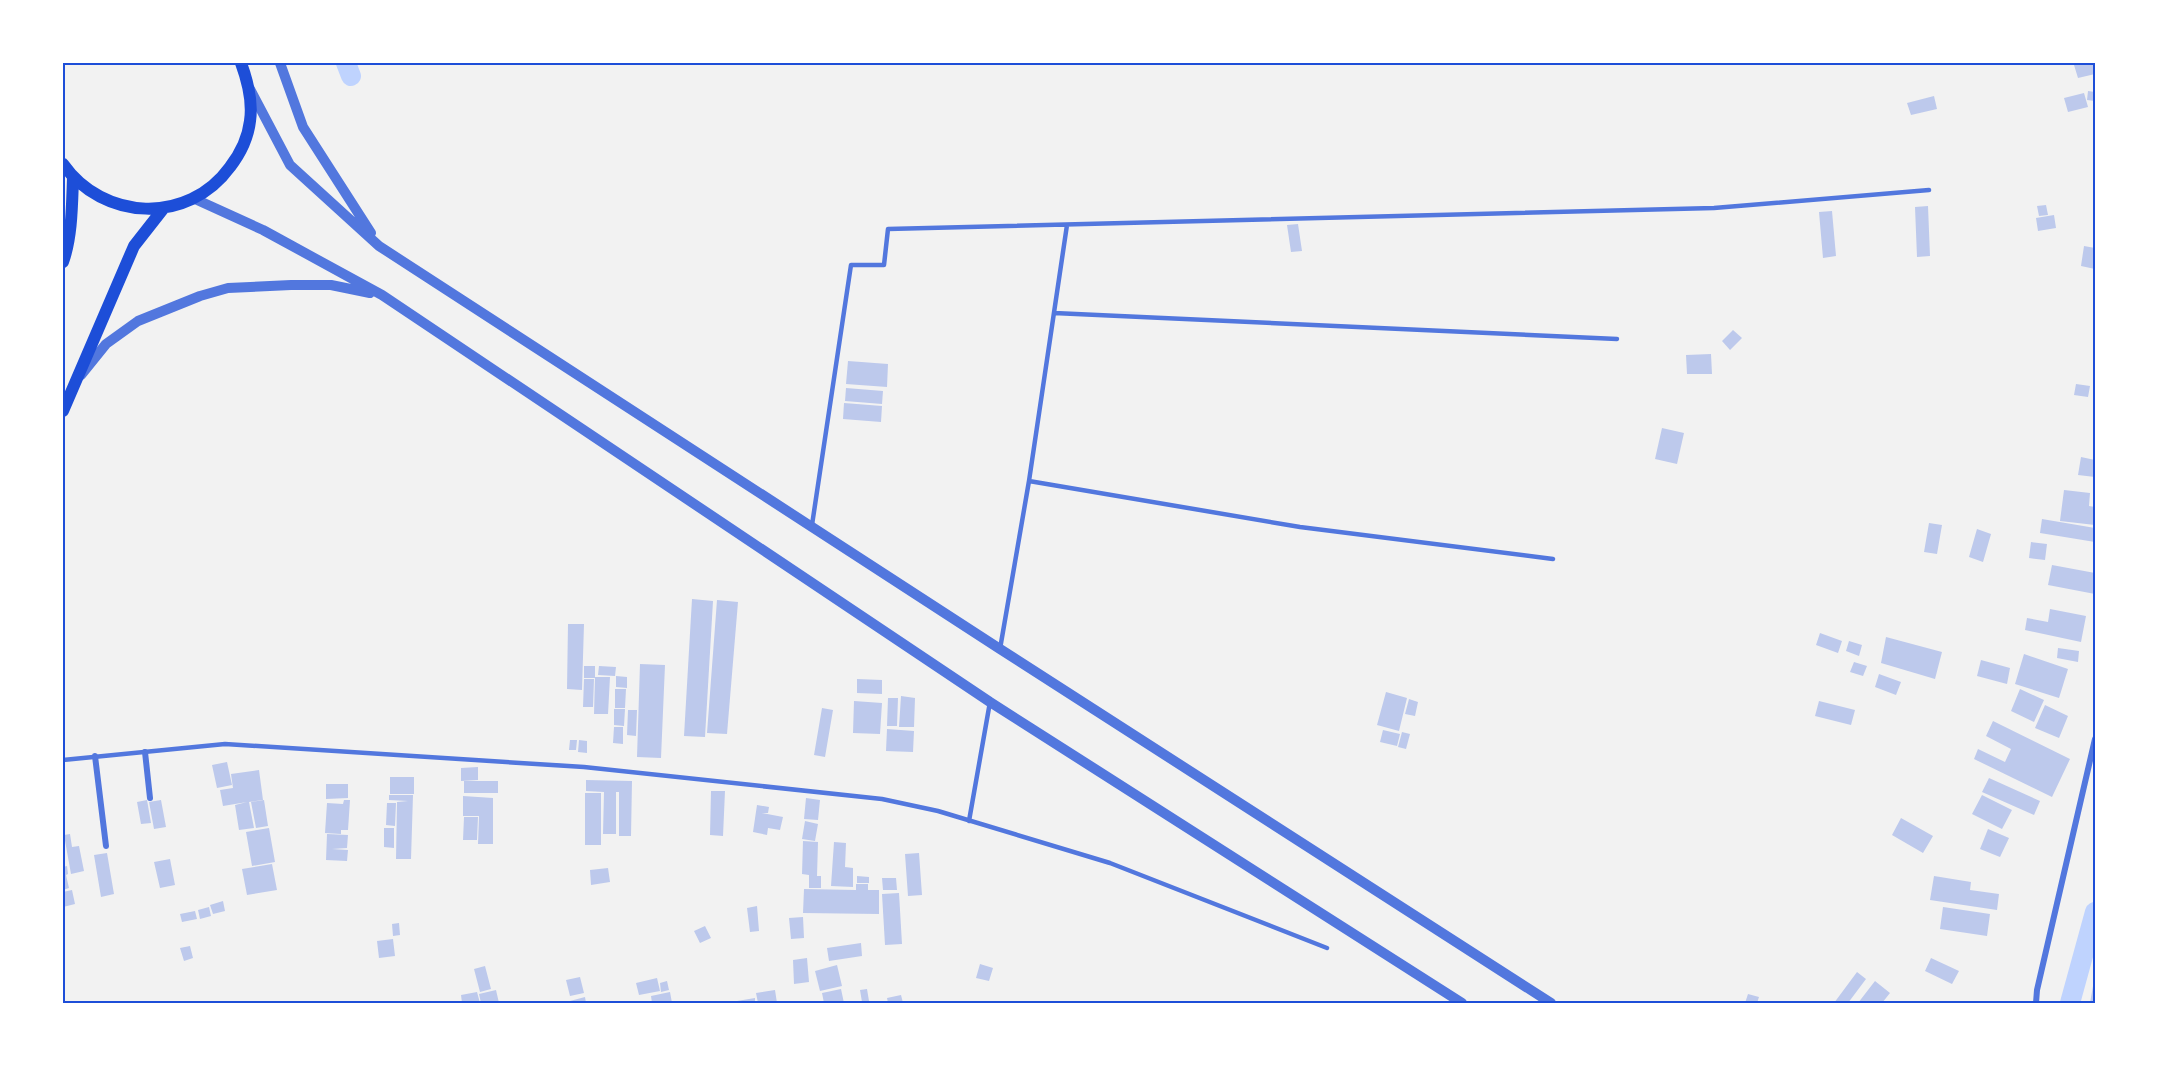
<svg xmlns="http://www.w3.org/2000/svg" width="2158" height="1066" font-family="'DejaVu Sans',sans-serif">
<rect width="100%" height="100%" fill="#f2f2f2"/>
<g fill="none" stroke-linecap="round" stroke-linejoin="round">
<path stroke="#bfd3fe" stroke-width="20" d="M346 63 351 76
M2070 1003 2095 912"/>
</g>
<path fill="#bdc9ec" d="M2083 63H2095V74L2078 78 2074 65Z
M2088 91 2095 92V101L2087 100Z
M2084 93 2088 107 2068 112 2064 98Z
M1934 96 1937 109 1911 115 1907 103Z
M2046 205 2048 215 2039 216 2037 206Z
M1928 206 1930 256 1917 257 1915 207Z
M1832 211 1836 256 1823 258 1819 212Z
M2054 215 2056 228 2038 231 2036 218Z
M1298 224 1302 251 1291 252 1287 225Z
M2084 246 2095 248V269L2081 266Z
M1733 330 1742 338 1730 350 1722 341Z
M1711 354 1712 374H1687L1686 355Z
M848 361 888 364 887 387 846 384Z
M2076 384 2090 386 2088 397 2074 395Z
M846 388 883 391 882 404 845 401Z
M844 403 882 406 881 422 843 419Z
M1662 428 1684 433 1677 464 1655 459Z
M2081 457 2095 460V477L2078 475Z
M2064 490 2090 493 2089 506 2095 507V525L2060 521Z
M2042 519 2095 528V542L2040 533Z
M1929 523 1942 525 1937 554 1924 552Z
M1977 529 1991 534 1983 562 1969 557Z
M2031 542 2047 544 2045 560 2029 558Z
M2052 565 2095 573V594L2048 585Z
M692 599 713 601 705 737 684 736Z
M717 600 738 602 727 734 707 733Z
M2050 609 2086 616 2081 642 2025 630 2027 618 2048 622Z
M568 624H584L582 690 567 689Z
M1820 633 1842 641 1838 653 1816 645Z
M1886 637 1942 652 1935 679 1881 663Z
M1849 641 1862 645 1859 656 1846 651Z
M2058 648 2079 651 2078 662 2057 658Z
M2024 654 2068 669 2059 698 2015 684Z
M1981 660 2010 668 2007 684 1977 676Z
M1854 662 1867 666 1863 676 1850 672Z
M640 664 665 665 661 758 637 757Z
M584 666H595V678H584Z
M599 666 616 667 615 676 598 675Z
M1879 674 1901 682 1896 695 1875 687Z
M616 676 627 677V688L616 687Z
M595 677H610L608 714H594Z
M584 679H594L593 707H583Z
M857 679 882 680V694L857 693Z
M615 689H626L625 708H615Z
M2020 689 2044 700 2034 722 2011 711Z
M1386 692 1407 698 1399 731 1377 725Z
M901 696 915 698 914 727H899Z
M888 698H898L897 726H887Z
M1409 699 1418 702 1415 716 1405 714Z
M854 701 882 703 880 734 853 733Z
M1819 701 1855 710 1851 725 1815 716Z
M2045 705 2068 716 2059 738 2035 728Z
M822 708 833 710 825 757 814 755Z
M614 709H625L624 726 614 725Z
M628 710H637L636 736 627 735Z
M1993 721 2070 759 2052 797 1974 759 1978 749 2005 762 2011 749 1986 736Z
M614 727H623V744L613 743Z
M887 729 914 731 913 752 886 751Z
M1383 730 1400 734 1397 746 1380 742Z
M1402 732 1410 734 1406 749 1398 747Z
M570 740H577L576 750H569Z
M579 740 587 741V753L578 752Z
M227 762 232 785 217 788 212 765Z
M478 767V780L461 781V768Z
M259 770 263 800 249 802 254 828 239 830 235 805 247 802 223 806 220 790 233 788 231 774Z
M390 777H414V794H390Z
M1989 778 2040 801 2034 815 1982 792Z
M586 780 632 781 631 836H619V792H616V834H603L604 792 586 791Z
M464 781H498V793H464Z
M326 784H348V798L326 799Z
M711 791H725L723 836 710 835Z
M585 793H601V845H585Z
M389 795H413L411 859H396L397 802 408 801 389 800Z
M1982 795 2012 810 2002 829 1972 814Z
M463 796 493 798V844H478L479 816H463Z
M806 798 820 800 818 820 804 819Z
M147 800 151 823 141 824 137 802Z
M161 800 166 827 154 829 149 802Z
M264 800 268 826 256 828 251 802Z
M344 800H350L348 830H341V834L325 833 327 803 343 804Z
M387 803H396L395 826 386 825Z
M757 805 769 807 768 813H762L783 817 780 830 768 828 767 835 753 832Z
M464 817H478L477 840H463Z
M1901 818 1933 836 1923 853 1892 835Z
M805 821 818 824 815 841 802 839Z
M269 828 275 862 252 866 246 832Z
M384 828H394V848L384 847Z
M1988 829 2009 838 2000 857 1980 849Z
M70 834 72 847 79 846 84 871 71 874 64 835Z
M327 834 348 835 347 848 332 849 348 850 347 861 326 860Z
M803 841 818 842 817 876H821V888H809V875L802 874Z
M834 842 846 843 845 867 853 868V887L831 886Z
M107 853 114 894 101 897 94 855Z
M919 853 922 895 908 896 905 854Z
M170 859 175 885 160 888 154 862Z
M272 864 277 890 247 895 242 869Z
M67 866 68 874 66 875 69 888 63 890V867Z
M608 868 610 882 591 885 590 870Z
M857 876 869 877V883H857Z
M1934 876 1971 882 1970 890 1999 894 1997 910 1930 900Z
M882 878H896L897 890H883Z
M856 884H868V890H879V914L803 913 804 889 856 890Z
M72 890 75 904 63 907V892Z
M899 893 902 944 885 945 882 894Z
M223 901 225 911 213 914 210 905Z
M757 906 759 931 750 932 747 908Z
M209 907 211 916 200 919 198 910Z
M1943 907 1990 914 1987 936 1940 929Z
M195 911 197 919 182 922 180 914Z
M803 917 804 938 791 939 789 918Z
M399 923 400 935 393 936 392 924Z
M705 926 711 938 700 943 694 931Z
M393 939 395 956 379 958 377 941Z
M861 943 862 956 829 961 827 948Z
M190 946 193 958 184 961 180 948Z
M807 958 809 982 794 984 793 960Z
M1931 958 1959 971 1952 984 1925 971Z
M980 964 993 968 989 981 976 978Z
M837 965 842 986 820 991 815 971Z
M485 966 491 989 480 992 474 969Z
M1857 972 1866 979 1848 1003H1834Z
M580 977 584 993 570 996 566 980Z
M657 978 660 991 639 995 636 983Z
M667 981 669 990 661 992 660 983Z
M1875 981 1890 993 1882 1003H1858Z
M2093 986H2095V1003H2090Z
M841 989 844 1003H824L822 993Z
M867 989 869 1001 862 1002 860 990Z
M496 990 499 1003H481L479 994Z
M775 990 777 1003H758L756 993Z
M477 992 480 1003H462L461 995Z
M670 992 672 1003H652L651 996Z
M1748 994 1759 997 1757 1003H1745Z
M901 995 903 1003H888L887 998Z
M585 997 586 1003H570V1001Z
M755 998V1003H731V1002Z"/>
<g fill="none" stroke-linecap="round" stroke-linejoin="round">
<path stroke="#5277de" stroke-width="4.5" d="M1054 313 1617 339
M1029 481 1300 527 1553 559
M812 525 851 265H884L888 229 1714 208 1929 190
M1000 649 1029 481 1067 225
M63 760 225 744 584 767 882 799 938 811 1110 863 1327 948
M969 821 990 702"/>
<path stroke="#5277de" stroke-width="6" d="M145 752 150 798
M95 756 106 846
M2036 1003 2037 990 2095 739"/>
<path stroke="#5277de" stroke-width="10" d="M280 63 303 127 371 233
M250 89 290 165 379 246 1000 649 1551 1003
M195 199 263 230 382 295 990 702 1462 1003
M81 375 106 344 138 321 200 296 228 288 291 285H331L370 293"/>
<path stroke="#1d4ed8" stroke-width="12" d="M63 164C103 221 188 225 230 167 240 154 248 138 250 121 253 101 248 82 241 63
M63 262C72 237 72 205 73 178
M63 411 134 246 163 209"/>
</g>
<rect width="2158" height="1066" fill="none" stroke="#ffffff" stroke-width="129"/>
<rect x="64" y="64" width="2030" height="938" fill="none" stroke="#1d4ed8" stroke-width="2"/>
</svg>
